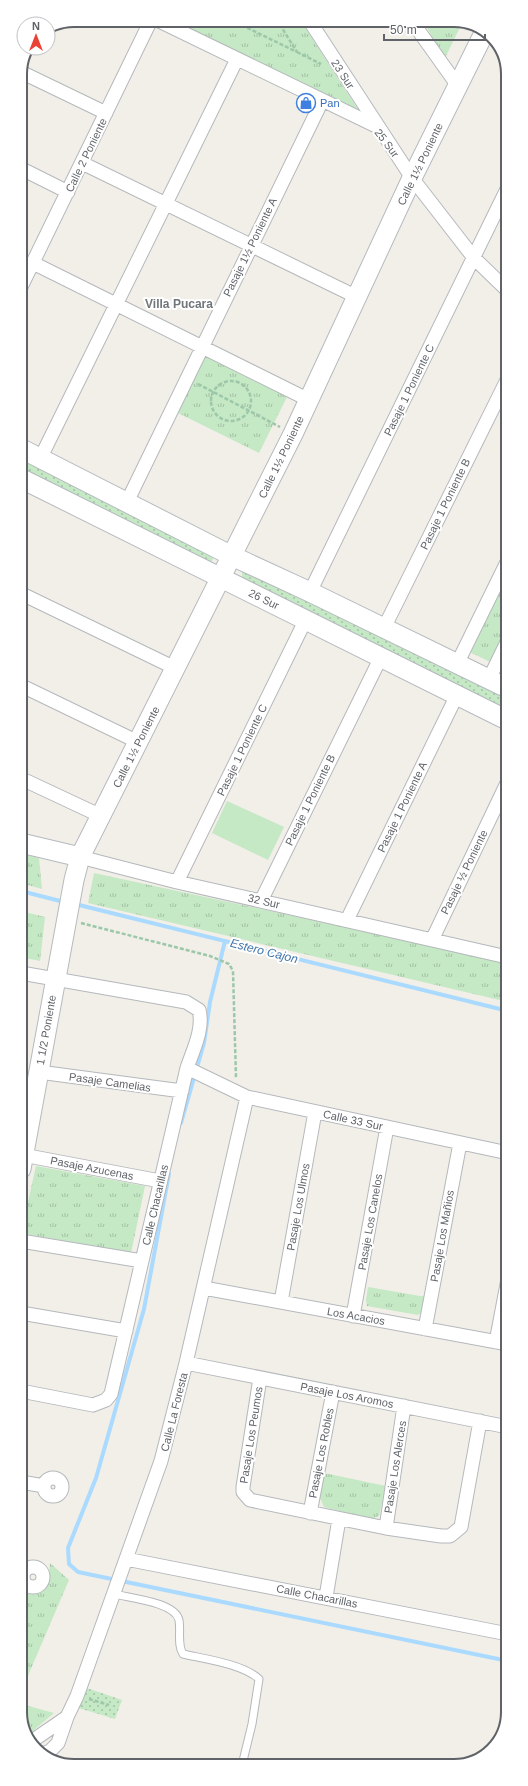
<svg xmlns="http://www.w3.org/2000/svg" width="528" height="1786" font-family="Helvetica,sans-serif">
<defs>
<pattern id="grass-dots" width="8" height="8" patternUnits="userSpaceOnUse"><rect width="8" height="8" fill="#c5e8c5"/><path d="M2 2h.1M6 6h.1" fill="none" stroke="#a3c0a4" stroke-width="1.8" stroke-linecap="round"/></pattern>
<pattern id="park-tufts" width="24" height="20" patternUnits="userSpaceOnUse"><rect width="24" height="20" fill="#c5e8c5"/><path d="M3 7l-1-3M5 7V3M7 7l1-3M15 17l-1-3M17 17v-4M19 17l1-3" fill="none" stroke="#a3c0a4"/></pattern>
</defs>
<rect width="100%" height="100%" fill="#f1efe8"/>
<path fill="url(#grass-dots)" d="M20 456 214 556 211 563 20 473Z
M245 569 507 694V710L242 579V572Z
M81 1686 122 1700 115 1719 72 1706Z"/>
<path fill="url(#park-tufts)" d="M165 20H300L359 111Z
M423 20 463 21 444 60Z
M205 354 288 395 259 453 176 412Z
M507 571V636L494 664 468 651Z
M507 657V677L500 673Z
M21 853 39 858 42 889 21 883Z
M94 873 507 962 508 1002 88 903Z
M21 911 45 917 40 961 21 957Z
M36 1166 145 1186 131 1253 21 1233Z
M368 1287 426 1297 423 1311 418 1315 367 1306 366 1300Z
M324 1473 386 1486 379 1516 371 1519 324 1507 320 1498Z
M50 1563 69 1580 21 1692V1578L26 1585C45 1589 49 1581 50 1563Z
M21 1704 54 1713 28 1735 21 1722Z"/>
<path fill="#c5e8c5" d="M227 801 284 827 268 860 212 833Z"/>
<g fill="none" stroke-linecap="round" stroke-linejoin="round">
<path stroke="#aadaff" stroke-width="4" d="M21 891 64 902
M75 904 508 1011
M181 1123 204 1043 210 1002 225 941
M169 1174 144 1309 96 1478 68 1548 69 1564 78 1572 508 1661"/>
<g stroke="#b5b8bc" stroke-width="9">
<path id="lane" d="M114 1594C129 1598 175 1602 179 1620 181 1631 177 1645 183 1654 205 1659 243 1664 259 1679L252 1724 242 1765"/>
</g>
<g stroke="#b5b8bc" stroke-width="15">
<path id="street" d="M157 20 378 127
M309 20 412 178 474 258 507 290
M411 20 458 86
M21 72 106 113
M82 163 357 297
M20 168 68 192
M33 263 309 400
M20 289 151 20
M40 459 237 59
M20 492 26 480
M127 502 322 101
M310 592 507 189
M20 593 175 668
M384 628 507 380
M457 664 507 562
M489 679 507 642
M20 685 138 742
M20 778 101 816
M80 857 177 882 507 957
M177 882 306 619
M261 901 381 657
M347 920 457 695
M432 940 507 783
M21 973 186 1002 199 1010C204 1029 193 1050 187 1068L111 1394 106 1400 93 1405 21 1391
M187 1068 247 1097 508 1153
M39 1072 182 1091
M23 1155 160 1181
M21 1241 142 1261
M204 1288 508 1344
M281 1302 315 1112
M21 1313 126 1331
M353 1316 387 1127
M425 1329 460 1143
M496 1342 508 1279
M186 1363 508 1427
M260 1378 243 1487V1492L250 1500 386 1528 441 1536H450L461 1527 480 1421
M44 1487a9 9 0 1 1 18 0a9 9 0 1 1-18 0Z
M21 1482 44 1486
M310 1513 333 1392
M386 1528 404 1406
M126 1559 508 1634
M23 1577a10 10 0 1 1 20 0a10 10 0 1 1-20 0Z
M326 1597 339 1519
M32 1741 67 1717
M42 1754 50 1751 58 1743 67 1717 77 1696 161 1461 186 1363 247 1097"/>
</g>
<g stroke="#b6babf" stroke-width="21">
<path id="secondary" d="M20 448 232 556 310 592 507 688
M20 478 507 720
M21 843 80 857
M21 1169 74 880 80 857 293 434 412 178 485 31"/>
</g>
<path stroke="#9cc7a9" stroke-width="2.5" stroke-dasharray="4 2" stroke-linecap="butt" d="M231 20 297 52 277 20
M297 52 321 64
M211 401a20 20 0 1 1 40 0a20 20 0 1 1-40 0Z
M198 384 280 427
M81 923 210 956 229 964 233 971 236 1078
M89 1699 109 1705"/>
<use href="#lane" stroke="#fff" stroke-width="7"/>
<use href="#street" stroke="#fff" stroke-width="13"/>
<use href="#secondary" stroke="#fff" stroke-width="19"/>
</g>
<defs>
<g id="shop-ring" transform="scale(1)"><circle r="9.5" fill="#fff" stroke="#3f7fe0" stroke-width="1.5"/><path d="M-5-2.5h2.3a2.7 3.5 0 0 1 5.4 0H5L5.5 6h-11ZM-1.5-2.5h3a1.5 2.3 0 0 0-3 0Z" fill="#3f7fe0"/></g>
</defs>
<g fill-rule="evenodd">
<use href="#shop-ring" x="306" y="103"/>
</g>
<g text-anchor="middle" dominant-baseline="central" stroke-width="4" stroke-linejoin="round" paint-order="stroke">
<g font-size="11" fill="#5f6368" stroke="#fff">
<text transform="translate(343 74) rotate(57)">23 Sur</text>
<text transform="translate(387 143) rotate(53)">25 Sur</text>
<text transform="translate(86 155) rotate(-64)">Calle 2 Poniente</text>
<text transform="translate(420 164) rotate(-64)">Calle 1½ Poniente</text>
<text transform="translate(250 247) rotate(-64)">Pasaje 1½ Poniente A</text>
<text transform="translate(409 390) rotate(-64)">Pasaje 1 Poniente C</text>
<text transform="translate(281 457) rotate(-64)">Calle 1½ Poniente</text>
<text transform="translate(445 504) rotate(-64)">Pasaje 1 Poniente B</text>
<text transform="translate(264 599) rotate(26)">26 Sur</text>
<text transform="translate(136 747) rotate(-63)">Calle 1½ Poniente</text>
<text transform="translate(242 750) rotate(-64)">Pasaje 1 Poniente C</text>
<text transform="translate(310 800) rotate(-64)">Pasaje 1 Poniente B</text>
<text transform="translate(402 807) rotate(-64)">Pasaje 1 Poniente A</text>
<text transform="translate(464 872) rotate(-64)">Pasaje ½ Poniente</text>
<text transform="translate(264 901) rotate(13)">32 Sur</text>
<text transform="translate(46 1030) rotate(-80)">1 1/2 Poniente</text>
<text transform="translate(110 1082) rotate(8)">Pasaje Camelias</text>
<text transform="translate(353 1120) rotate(12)">Calle 33 Sur</text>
<text transform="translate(92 1168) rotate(11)">Pasaje Azucenas</text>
<text transform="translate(155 1205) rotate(-77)">Calle Chacarillas</text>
<text transform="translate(298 1207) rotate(-80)">Pasaje Los Ulmos</text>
<text transform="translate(370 1222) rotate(-80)">Pasaje Los Canelos</text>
<text transform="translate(442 1236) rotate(-80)">Pasaje Los Mañios</text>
<text transform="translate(356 1316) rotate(10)">Los Acacios</text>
<text transform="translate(347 1395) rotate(11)">Pasaje Los Aromos</text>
<text transform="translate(174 1412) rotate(-76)">Calle La Foresta</text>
<text transform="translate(251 1435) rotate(-81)">Pasaje Los Peumos</text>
<text transform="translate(321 1453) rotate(-79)">Pasaje Los Robles</text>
<text transform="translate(395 1467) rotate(-81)">Pasaje Los Alerces</text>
<text transform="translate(317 1596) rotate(11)">Calle Chacarillas</text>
</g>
<g font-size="11" fill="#366cbe" stroke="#fff" text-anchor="start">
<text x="320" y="103">Pan</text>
</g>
<g font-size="12" font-weight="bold" fill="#70757a" stroke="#fff">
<text x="179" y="304">Villa Pucara</text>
</g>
<g font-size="12" font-style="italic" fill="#4174aa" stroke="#fff">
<text transform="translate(264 951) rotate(14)">Estero Cajon</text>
</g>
</g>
<path d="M0 0H528V1786H0ZM74 27H454A47 47 0 0 1 501 74V1712A47 47 0 0 1 454 1759H74A47 47 0 0 1 27 1712V74A47 47 0 0 1 74 27Z" fill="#fff" fill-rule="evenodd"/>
<path fill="none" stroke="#5f6368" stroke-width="2" d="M74 27H454A47 47 0 0 1 501 74V1712A47 47 0 0 1 454 1759H74A47 47 0 0 1 27 1712V74A47 47 0 0 1 74 27Z"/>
<g transform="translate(36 36)"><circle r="19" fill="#ffffff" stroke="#bfc1c3"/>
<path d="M0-3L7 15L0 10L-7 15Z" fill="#ea4335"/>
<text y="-6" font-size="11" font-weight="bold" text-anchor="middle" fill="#5f6368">N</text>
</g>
<path d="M384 34v6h101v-6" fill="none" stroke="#5f6368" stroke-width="2"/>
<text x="390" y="34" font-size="12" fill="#5f6368" stroke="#ffffff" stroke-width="3" paint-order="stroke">50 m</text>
</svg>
